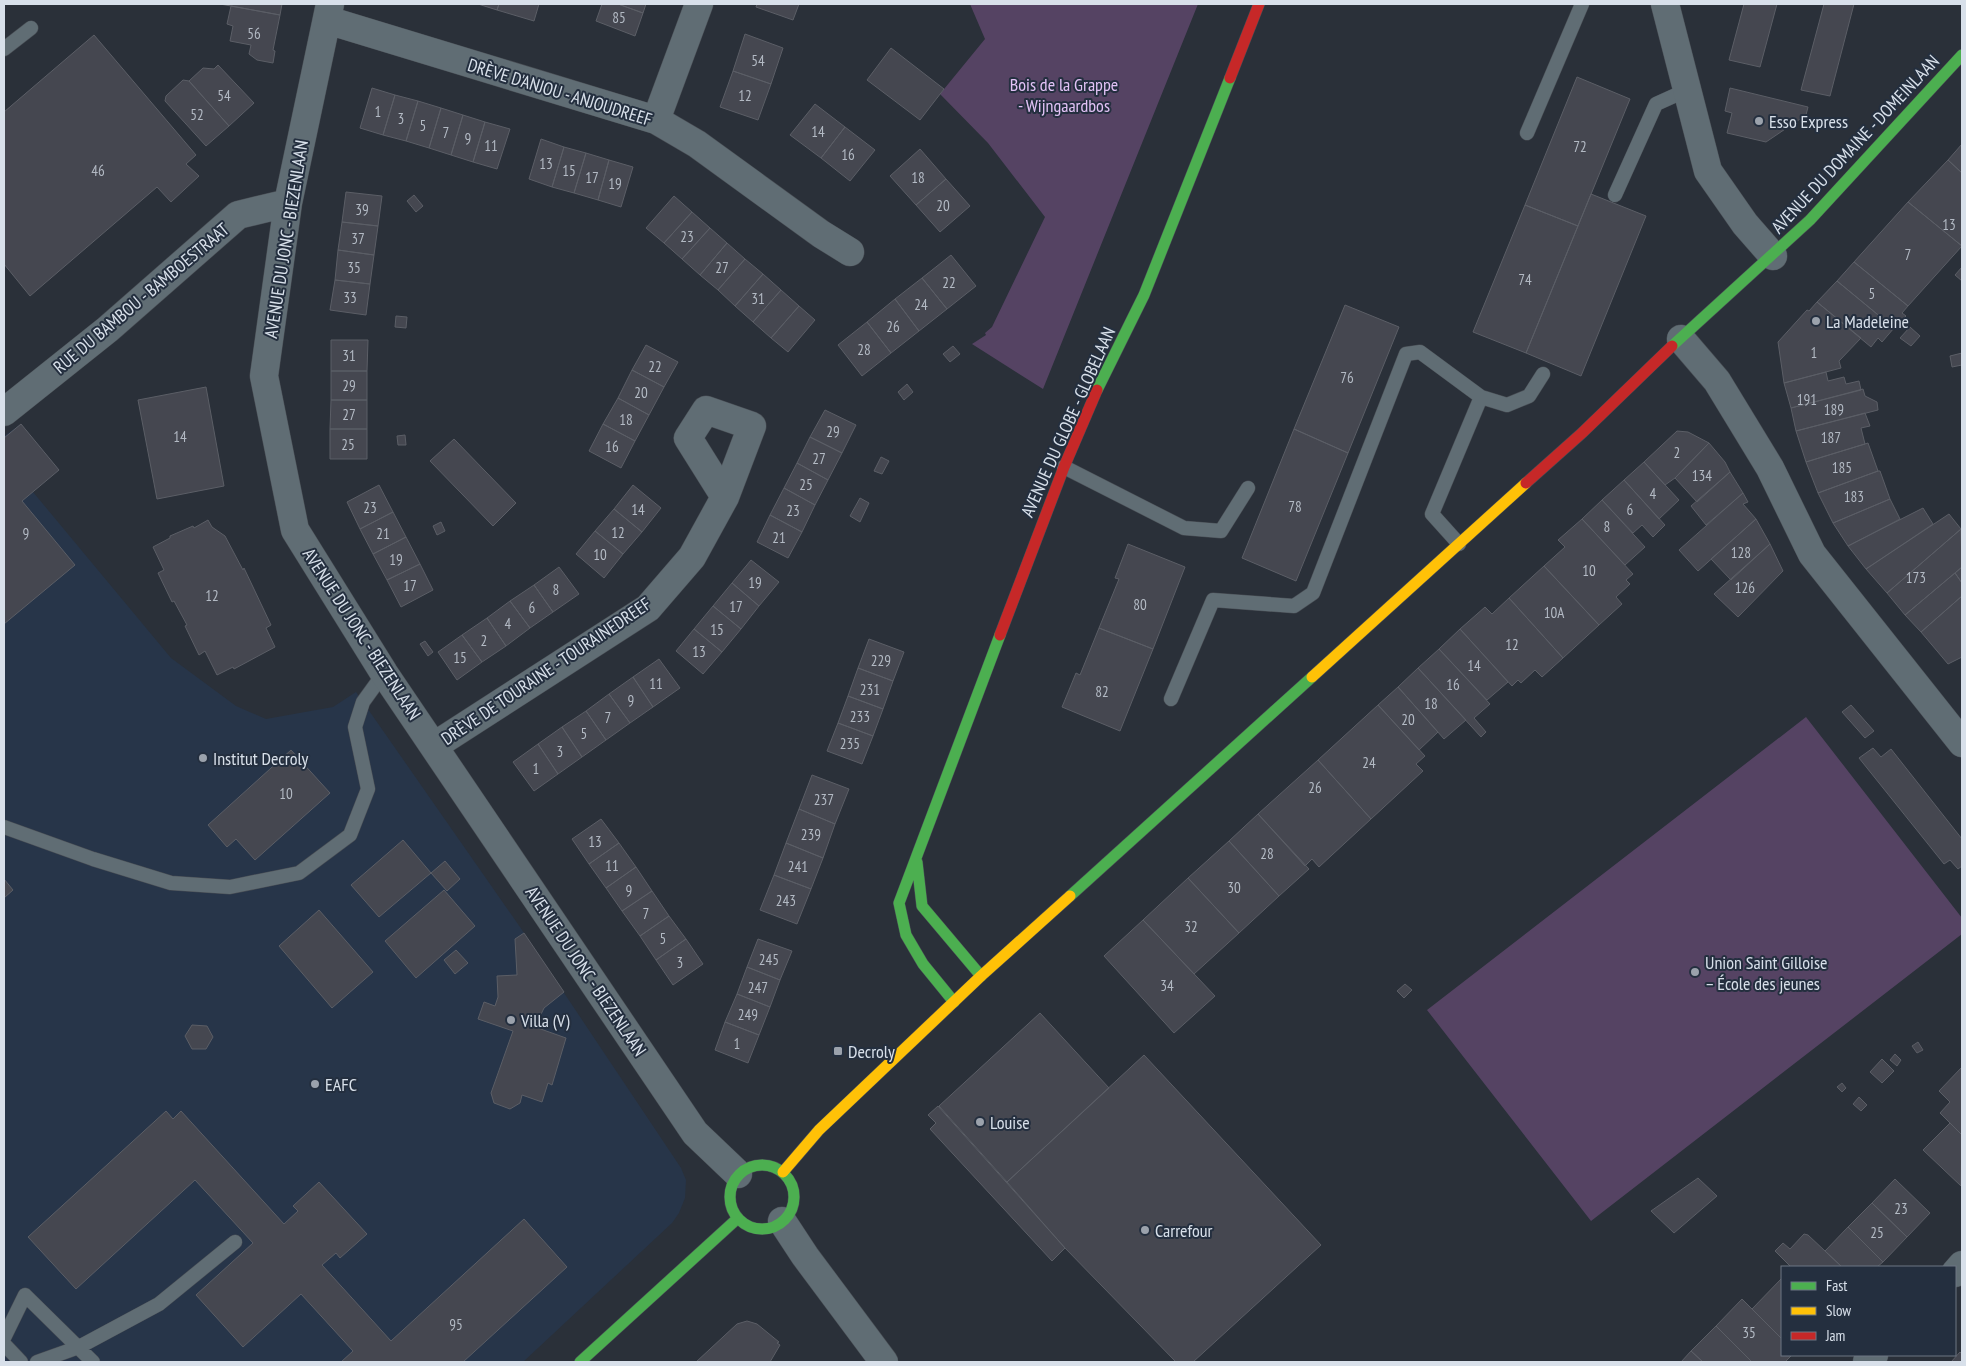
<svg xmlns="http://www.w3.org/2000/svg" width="1966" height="1366" font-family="'PT Sans Narrow',sans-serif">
<rect width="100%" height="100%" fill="#2a3039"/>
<path fill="#273549" d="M21 424 59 470 33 492 171 658 236 706 266 719 333 707 356 692 520 927 681 1168 686 1180 685 1198 679 1213 672 1223 523 1362H4V436Z"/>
<path fill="#554363" d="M970 4H1198L1043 389 972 344 986 335 985 333 992 327 1045 217 988 143 940 94 985 39Z
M1806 717 1962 918V934L1591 1221 1427 1010Z"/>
<path fill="#454750" stroke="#5b5e66" d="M220 4H282L280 15Z
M478 4H499L497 10Z
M499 4H539L534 21 497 10Z
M602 4H618L643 13 635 36 596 21Z
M618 4H646L643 13Z
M757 4H799L793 20 756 7Z
M1744 4H1777L1760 67 1729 60Z
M1824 4H1854L1830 96 1801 90Z
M231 6 280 15 273 50 275 51 273 63 257 60 249 54 251 45 230 41 233 26 227 24Z
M745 34 783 48 771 84 733 71Z
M94 35 196 155 186 164 199 176 171 202 157 187 30 296 4 264V112Z
M891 48 944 89 920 120 867 80Z
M218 65 254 103 229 126 189 81 203 68 214 69Z
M733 71 771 84 758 120 720 107Z
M1577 77 1630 99 1578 226 1525 205Z
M183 80 189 81 229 126 206 146 165 101 166 96Z
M372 88 395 95 383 135 360 128Z
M1730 88 1808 107 1806 115 1766 142 1727 133 1732 113 1725 111Z
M395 95 418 101 406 141 383 135Z
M418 101 441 108 429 148 406 141Z
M815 104 845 127 821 158 790 135Z
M441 108 463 115 451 155 429 148Z
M463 115 485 122 473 162 451 155Z
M485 122 510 129 497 169 473 162Z
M845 127 875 150 850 181 821 158Z
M541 139 564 147 552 187 529 179Z
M1962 144V173L1948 160Z
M564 147 586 153 574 193 552 187Z
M920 149 946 179 916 205 890 176Z
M586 153 609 160 598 200 574 193Z
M609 160 633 167 621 207 598 200Z
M1948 160 1962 173V246L1908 202Z
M946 179 970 206 940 232 916 205Z
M346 192 382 196 378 226 342 222Z
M1591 194 1646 216 1581 376 1526 353Z
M414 195 423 206 416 212 407 201Z
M674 196 692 212 664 243 646 228Z
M1908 202 1962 246 1908 306 1854 262Z
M1525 205 1578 226 1526 353 1473 332Z
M692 212 710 228 682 259 664 243Z
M342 222 378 226 374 255 338 250Z
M710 228 727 243 700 275 682 259Z
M727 243 745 259 718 290 700 275Z
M338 250 374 255 370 284 335 280Z
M951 255 976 286 947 309 922 278Z
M745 259 763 274 735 306 718 290Z
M1854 262 1908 306 1902 313 1906 316 1894 328 1837 281Z
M1962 267V281L1955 275Z
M763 274 781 290 753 322 735 306Z
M922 278 947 309 919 331 895 299Z
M335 280 370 284 366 315 330 310Z
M1837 281 1894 328 1882 342 1878 338 1871 347 1817 302Z
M781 290 799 306 771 338 753 322Z
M895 299 919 331 891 353 867 322Z
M1817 302 1861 338 1839 361 1841 368 1784 383 1778 342 1807 310 1809 311Z
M1345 305 1399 327 1348 453 1294 429Z
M799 306 815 320 788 352 771 338Z
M396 316 407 317 406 328 395 327Z
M867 322 891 353 862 376 838 345Z
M1910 327 1920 336 1911 346 1900 338Z
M331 340H368L367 371H331Z
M646 345 678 362 664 387 632 370Z
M953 346 960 354 950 362 943 354Z
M1962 353V365L1952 367 1950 356Z
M632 370 664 387 649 415 618 398Z
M331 371H367V400H331Z
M1826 372 1828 381 1844 377 1846 384 1859 381 1861 390 1791 408 1784 383Z
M907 384 913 392 904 400 898 392Z
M206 387 224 486 157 499 138 400Z
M1863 389 1865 396 1877 402 1878 410 1796 431 1791 408Z
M618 398 649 415 635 441 603 424Z
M331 400H367V429H330Z
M825 410 856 425 842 453 810 437Z
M1865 413 1870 426 1861 428 1865 444 1806 462 1796 431Z
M21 424 59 470 22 501 75 565 4 624V438Z
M603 424 635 441 621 468 589 451Z
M330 429H367V459H330Z
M1294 429 1348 453 1296 581 1242 558Z
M1677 431 1688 432 1709 443 1675 478 1665 485 1644 462Z
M405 435 406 445H398L397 436Z
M810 437 842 453 828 480 797 463Z
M454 439 516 503 493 526 430 461Z
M1709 443 1725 462 1730 472 1697 502 1675 478Z
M1868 443 1878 471 1818 493 1806 462Z
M881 457 889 461 882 474 874 471Z
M1644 462 1679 500 1659 519 1624 480Z
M797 463 828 480 815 505 784 488Z
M1878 471H1880L1890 499 1833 523 1818 493Z
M1730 472 1743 493 1706 525 1691 506Z
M1624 480 1665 525 1653 537 1642 525 1633 533 1602 500Z
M379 485 393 512 360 529 347 502Z
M633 485 661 508 642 532 614 509Z
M784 488 815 505 802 532 770 515Z
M1743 493 1748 502 1743 504 1756 519 1698 571 1679 550Z
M860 498 869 503 860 522 850 516Z
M1890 499 1900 519 1848 546 1833 523Z
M1602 500 1645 547 1625 565 1582 519Z
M1923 508 1933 524 1866 569 1848 546Z
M614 509 642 532 623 554 595 531Z
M393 512 406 537 373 554 360 529Z
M1949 514 1961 529 1887 593 1866 569Z
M770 515 802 532 788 558 757 542Z
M1582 519 1633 574 1626 580 1630 584 1616 597 1622 604 1599 625 1544 566 1565 547 1558 540Z
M1756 519 1770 544 1731 580 1711 559Z
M208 520 212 527 225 536 243 570 244 568 271 625 266 628 275 647 234 669 233 667 217 675 205 651 199 655 185 626 187 625 174 601 172 602 158 573 164 570 153 547 170 538V536L193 526 194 528Z
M441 522 445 531 437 535 433 526Z
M1961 529 1962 567 1905 615 1887 593Z
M595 531 623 554 604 578 576 554Z
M406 537 420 564 387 580 373 554Z
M1128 544 1185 567 1153 649 1099 628 1119 579 1115 578Z
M1770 544 1783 571 1738 617 1714 594Z
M751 560 779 582 759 606 732 583Z
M420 564 433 590 401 607 387 580Z
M1544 566 1599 625 1563 658 1509 598Z
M559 567 579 594 553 612 534 585Z
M1962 567V583L1955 573Z
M1955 573 1962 583V596L1921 632 1905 615Z
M732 583 759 606 741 629 713 606Z
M534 585 553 612 530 628 510 601Z
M1962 596V657L1948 664 1921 632Z
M1509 598 1563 658 1542 677 1535 670 1521 683 1518 680 1512 686 1460 629 1485 607 1492 614Z
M510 601 530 628 506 646 487 618Z
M713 606 741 629 722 652 694 629Z
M487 618 506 646 482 662 462 635Z
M1099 628 1153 649 1120 731 1062 707 1076 673 1080 675Z
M694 629 722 652 703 674 676 651Z
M1460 629 1508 682 1487 700 1439 649Z
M462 635 482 662 457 680 438 652Z
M869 639 904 652 893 681 858 668Z
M425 641 433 652 428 656 420 644Z
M1439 649 1490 704 1474 718 1486 732 1481 737 1418 668Z
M659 659 680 688 653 707 633 677Z
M858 668 893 681 883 709 848 696Z
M1418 668 1466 720 1444 739 1398 687Z
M633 677 653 707 630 723 609 694Z
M1398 687 1438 732 1419 750 1378 705Z
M609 694 630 723 606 740 586 711Z
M848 696 883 709 873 736 838 723Z
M1378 705 1425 756 1416 764 1423 771 1371 819 1318 760Z
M1851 705 1874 731 1865 738 1842 712Z
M586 711 606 740 582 757 562 727Z
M838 723 873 736 862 764 827 751Z
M562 727 582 757 558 774 538 744Z
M538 744 558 774 534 791 513 762Z
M1873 748 1881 757 1891 749 1962 839V866L1958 869 1950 860 1944 864 1859 758Z
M291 750 330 793 255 860 236 839 227 847 208 825Z
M1318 760 1371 819 1319 867 1312 859 1305 866 1258 814Z
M812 775 849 789 835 824 799 809Z
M799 809 835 824 823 858 786 843Z
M1258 814 1309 869 1279 896 1229 841Z
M601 819 619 843 589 864 572 839Z
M403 840 431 873 379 917 351 885Z
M1229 841 1279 896 1239 933 1188 878Z
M619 843 636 867 606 888 589 864Z
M786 843 823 858 811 889 774 875Z
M445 861 460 879 447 891 431 873Z
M636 867 652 891 622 911 606 888Z
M774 875 811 889 797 924 760 910Z
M1188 878 1239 933 1194 974 1143 920Z
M4 879 13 890 4 898Z
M444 890 475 926 416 978 385 941Z
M652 891 669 916 640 936 622 911Z
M319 910 373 972 332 1008 279 946Z
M669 916 686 939 656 960 640 936Z
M1143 920 1215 996 1174 1033 1104 956Z
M524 933 564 992 544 1008 535 1027 566 1038 552 1085 548 1083 542 1102 522 1095 520 1103 510 1109 494 1103 491 1093 513 1031 478 1019 484 1002 495 1006 498 997 497 976 517 975 515 939Z
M686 939 703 964 673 985 656 960Z
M758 939 792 951 780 980 747 967Z
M456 950 468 963 455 974 444 960Z
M747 967 780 980 770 1007 737 994Z
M1405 984 1412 990 1404 998 1397 991Z
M737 994 770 1007 759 1035 725 1022Z
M1040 1013 1109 1088 1007 1182 939 1106Z
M725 1022 759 1035 748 1063 715 1050Z
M192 1025 207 1026 213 1037 206 1049H192L185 1036Z
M1918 1042 1923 1050 1917 1053 1912 1046Z
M1895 1054 1901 1060 1897 1066 1890 1060Z
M1144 1055 1321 1245 1193 1362H1176L1065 1248 1007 1182Z
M1882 1059 1894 1071 1882 1083 1870 1072Z
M1962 1067V1135L1940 1113 1950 1102 1939 1091Z
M1842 1083 1846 1088 1842 1092 1837 1087Z
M1859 1097 1867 1105 1861 1111 1853 1104Z
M938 1106 1065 1248 1052 1261 930 1129 936 1123 928 1115Z
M166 1111 173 1119 181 1111 284 1224 298 1211 293 1206 319 1182 367 1234 340 1258 336 1253 322 1265 391 1341 524 1219 567 1267 463 1362H341L353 1351 301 1294 243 1347 196 1295 253 1243 195 1180 76 1289 28 1237Z
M1950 1123 1962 1135 1961 1186 1923 1150Z
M1698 1178 1717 1196 1674 1233 1651 1211Z
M1895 1179 1930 1213 1907 1237 1872 1203Z
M1872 1203 1907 1237 1883 1262 1848 1227Z
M1848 1227 1883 1262 1877 1267H1842L1825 1251Z
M1804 1234 1808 1235 1842 1267H1791L1775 1251 1783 1243 1790 1249Z
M1782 1278V1339L1752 1309Z
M1742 1299 1782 1339V1355H1792L1785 1362H1752L1716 1326Z
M747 1321 757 1324 779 1342 777 1343 780 1345 770 1362H696L737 1324Z
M1716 1326 1752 1362H1703L1691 1351Z
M1691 1351 1703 1362H1681Z
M1960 1352 1962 1354V1362H1951Z"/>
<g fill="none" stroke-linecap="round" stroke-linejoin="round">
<g stroke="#484d54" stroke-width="15">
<path id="lane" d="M4 49 31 28
M1527 133 1582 4
M1615 195 1656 104 1687 90
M1064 467 1184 528 1221 531 1248 488
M1459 544 1432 514 1481 397 1507 405 1529 396 1543 374
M1171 699 1213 600 1294 606 1313 593 1406 354 1420 352 1481 397
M4 827 93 859 171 883 230 887 299 873 350 835 368 789 355 727 363 702 384 673
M4 1338 25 1295 93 1362
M4 1344 21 1362
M37 1362 79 1347 159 1304 235 1242"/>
</g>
<g stroke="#484d54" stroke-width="29">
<path id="street" d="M330 4 288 203 264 376 295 530 384 673 695 1133 738 1174
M1665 4 1708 171 1745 224 1773 256
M327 20 656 120 697 144 821 234 850 252
M656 120 699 4
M1681 339 1717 381 1770 468 1812 554 1962 743
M4 412 108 329 238 215 288 203
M434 746 648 608 692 557 725 497 752 426 706 410 688 438 725 497
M782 1221 805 1256 884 1362
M1955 1273 1962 1265
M1867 1362 1874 1355"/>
</g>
<g stroke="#484d54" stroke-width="12">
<path id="fast" d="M1672 346 1810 220 1962 55
M1097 390 1144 295 1230 78
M917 862 922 906 981 976
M1070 896 1312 677
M954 1002 923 964 906 935 899 903 1000 635
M730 1197a32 32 0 1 1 64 0a32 32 0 1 1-64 0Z
M580 1362 738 1218"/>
</g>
<g stroke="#484d54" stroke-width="12">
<path id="slow" d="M1312 677 1526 483
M783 1172 819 1130 981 976 1070 896"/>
</g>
<g stroke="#484d54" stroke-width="12">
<path id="jam" d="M1230 78 1259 4
M1526 483 1582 433 1672 346
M1000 635 1064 467 1097 390"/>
</g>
<use href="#lane" stroke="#606d74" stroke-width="14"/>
<use href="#street" stroke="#606d74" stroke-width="28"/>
<use href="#fast" stroke="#4caf50" stroke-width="11"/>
<use href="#slow" stroke="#ffc107" stroke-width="11"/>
<use href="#jam" stroke="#c62828" stroke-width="11"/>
</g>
<g fill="#9ba2ac" stroke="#242f3f" stroke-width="2">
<circle cx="1759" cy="121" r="5"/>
<circle cx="1816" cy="321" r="5"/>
<circle cx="203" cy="758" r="5"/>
<circle cx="1695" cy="972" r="5"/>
<circle cx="511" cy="1020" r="5"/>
<rect x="833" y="1046" width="10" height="10" rx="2.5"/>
<circle cx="315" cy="1084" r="5"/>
<circle cx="980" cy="1122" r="5"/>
<circle cx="1145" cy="1230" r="5"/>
</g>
<g text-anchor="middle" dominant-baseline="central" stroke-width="4" stroke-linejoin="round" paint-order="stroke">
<g font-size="15" fill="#b3bac4">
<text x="619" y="17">85</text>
<text x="254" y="33">56</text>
<text x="758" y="60">54</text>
<text x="224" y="95">54</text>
<text x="745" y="95">12</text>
<text x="378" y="111">1</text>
<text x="197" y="114">52</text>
<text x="401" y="118">3</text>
<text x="423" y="125">5</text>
<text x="818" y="131">14</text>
<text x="446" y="132">7</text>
<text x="468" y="138">9</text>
<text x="491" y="145">11</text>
<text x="1580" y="146">72</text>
<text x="848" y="154">16</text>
<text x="546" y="163">13</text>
<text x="98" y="170">46</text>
<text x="569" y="170">15</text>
<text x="592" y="177">17</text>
<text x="918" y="177">18</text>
<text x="615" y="183">19</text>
<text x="943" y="205">20</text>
<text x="362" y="209">39</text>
<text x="1949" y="224">13</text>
<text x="687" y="236">23</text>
<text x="358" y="238">37</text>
<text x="1908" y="254">7</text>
<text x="354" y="267">35</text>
<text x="722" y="267">27</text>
<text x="1525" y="279">74</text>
<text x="949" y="282">22</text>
<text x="1872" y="293">5</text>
<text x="350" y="297">33</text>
<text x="758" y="298">31</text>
<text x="921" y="304">24</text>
<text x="893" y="326">26</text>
<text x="864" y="349">28</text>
<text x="1814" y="352">1</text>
<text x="349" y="355">31</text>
<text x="655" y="366">22</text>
<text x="1347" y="377">76</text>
<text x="349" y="385">29</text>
<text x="641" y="392">20</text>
<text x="1807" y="399">191</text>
<text x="1834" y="409">189</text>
<text x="349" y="414">27</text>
<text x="626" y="419">18</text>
<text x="833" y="431">29</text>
<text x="180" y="436">14</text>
<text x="1831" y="437">187</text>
<text x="348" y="444">25</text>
<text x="612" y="446">16</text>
<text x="1677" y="452">2</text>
<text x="819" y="458">27</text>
<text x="1842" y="467">185</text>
<text x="1702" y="475">134</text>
<text x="806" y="484">25</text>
<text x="1653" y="493">4</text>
<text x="1854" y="496">183</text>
<text x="1295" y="506">78</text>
<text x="370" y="507">23</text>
<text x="638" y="509">14</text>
<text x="1630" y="509">6</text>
<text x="793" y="510">23</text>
<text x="1607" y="526">8</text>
<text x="618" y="532">12</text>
<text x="26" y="533">9</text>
<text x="383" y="533">21</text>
<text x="779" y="537">21</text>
<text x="1741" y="552">128</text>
<text x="600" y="554">10</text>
<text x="396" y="559">19</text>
<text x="1589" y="570">10</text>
<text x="1916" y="577">173</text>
<text x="755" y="582">19</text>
<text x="410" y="585">17</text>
<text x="1745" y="587">126</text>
<text x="556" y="589">8</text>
<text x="212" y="595">12</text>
<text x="1140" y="604">80</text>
<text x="736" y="606">17</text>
<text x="532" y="607">6</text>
<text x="1554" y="612">10A</text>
<text x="508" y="623">4</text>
<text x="717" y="629">15</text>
<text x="484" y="640">2</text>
<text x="1512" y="644">12</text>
<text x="699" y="651">13</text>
<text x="460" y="657">15</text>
<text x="881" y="660">229</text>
<text x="1474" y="665">14</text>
<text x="656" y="683">11</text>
<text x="1453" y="684">16</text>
<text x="870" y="689">231</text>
<text x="1102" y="691">82</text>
<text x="631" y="700">9</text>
<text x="1431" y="703">18</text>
<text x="860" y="716">233</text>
<text x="608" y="717">7</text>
<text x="1408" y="719">20</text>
<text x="584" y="733">5</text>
<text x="850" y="743">235</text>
<text x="560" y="751">3</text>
<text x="1369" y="762">24</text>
<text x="536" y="768">1</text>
<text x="1315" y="787">26</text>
<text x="286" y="793">10</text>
<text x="824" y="799">237</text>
<text x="811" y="834">239</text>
<text x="595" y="841">13</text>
<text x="1267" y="853">28</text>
<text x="612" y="865">11</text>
<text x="798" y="866">241</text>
<text x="1234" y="887">30</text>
<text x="629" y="890">9</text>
<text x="786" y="900">243</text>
<text x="646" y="913">7</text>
<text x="1191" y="926">32</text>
<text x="663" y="938">5</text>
<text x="769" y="959">245</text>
<text x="680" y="962">3</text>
<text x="1167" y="985">34</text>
<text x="758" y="987">247</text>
<text x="748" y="1014">249</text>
<text x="737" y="1043">1</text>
<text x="1901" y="1208">23</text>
<text x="1877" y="1232">25</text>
<text x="456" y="1324">95</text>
<text x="1749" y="1332">35</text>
</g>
<g font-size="18" fill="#e2c2f6" stroke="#242f3f">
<text x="1064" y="84">Bois de la Grappe<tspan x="1064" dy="21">- Wijngaardbos</tspan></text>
</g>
<g font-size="18" fill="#d8e0ea" stroke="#242f3f">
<text transform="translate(560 92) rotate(17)">DRÈVE D'ANJOU - ANJOUDREEF</text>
<text transform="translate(1855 144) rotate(-47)">AVENUE DU DOMAINE - DOMEINLAAN</text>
<text transform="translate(286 239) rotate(-81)">AVENUE DU JONC - BIEZENLAAN</text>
<text transform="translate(141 298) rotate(-40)">RUE DU BAMBOU - BAMBOESTRAAT</text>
<text transform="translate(1068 422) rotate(-66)">AVENUE DU GLOBE - GLOBELAAN</text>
<text transform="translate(362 634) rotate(57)">AVENUE DU JONC - BIEZENLAAN</text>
<text transform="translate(546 671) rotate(-34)">DRÈVE DE TOURAINE - TOURAINEDREEF</text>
<text transform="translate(586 971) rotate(56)">AVENUE DU JONC - BIEZENLAAN</text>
</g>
<g font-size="18" fill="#d8e0ea" stroke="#242f3f" text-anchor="start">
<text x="1769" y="121">Esso Express</text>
<text x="1826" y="321">La Madeleine</text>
<text x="213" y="758">Institut Decroly</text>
<text x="1705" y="962">Union Saint Gilloise<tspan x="1705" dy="21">– École des jeunes</tspan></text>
<text x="521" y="1020">Villa (V)</text>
<text x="848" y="1051">Decroly</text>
<text x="325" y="1084">EAFC</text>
<text x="990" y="1122">Louise</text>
<text x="1155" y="1230">Carrefour</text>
</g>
</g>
<rect width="1966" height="1366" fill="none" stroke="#d8e0ea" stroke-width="10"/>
<rect x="1781" y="1266" width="175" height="90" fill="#242f3f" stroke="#6c7683"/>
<rect x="1791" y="1282" width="25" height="8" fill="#4caf50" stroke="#6c7683"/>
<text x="1826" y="1291" font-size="15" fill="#d8e0ea">Fast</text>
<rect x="1791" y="1307" width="25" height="8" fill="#ffc107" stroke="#6c7683"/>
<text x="1826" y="1316" font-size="15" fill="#d8e0ea">Slow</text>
<rect x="1791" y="1332" width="25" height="8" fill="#c62828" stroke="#6c7683"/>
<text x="1826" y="1341" font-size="15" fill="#d8e0ea">Jam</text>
</svg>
